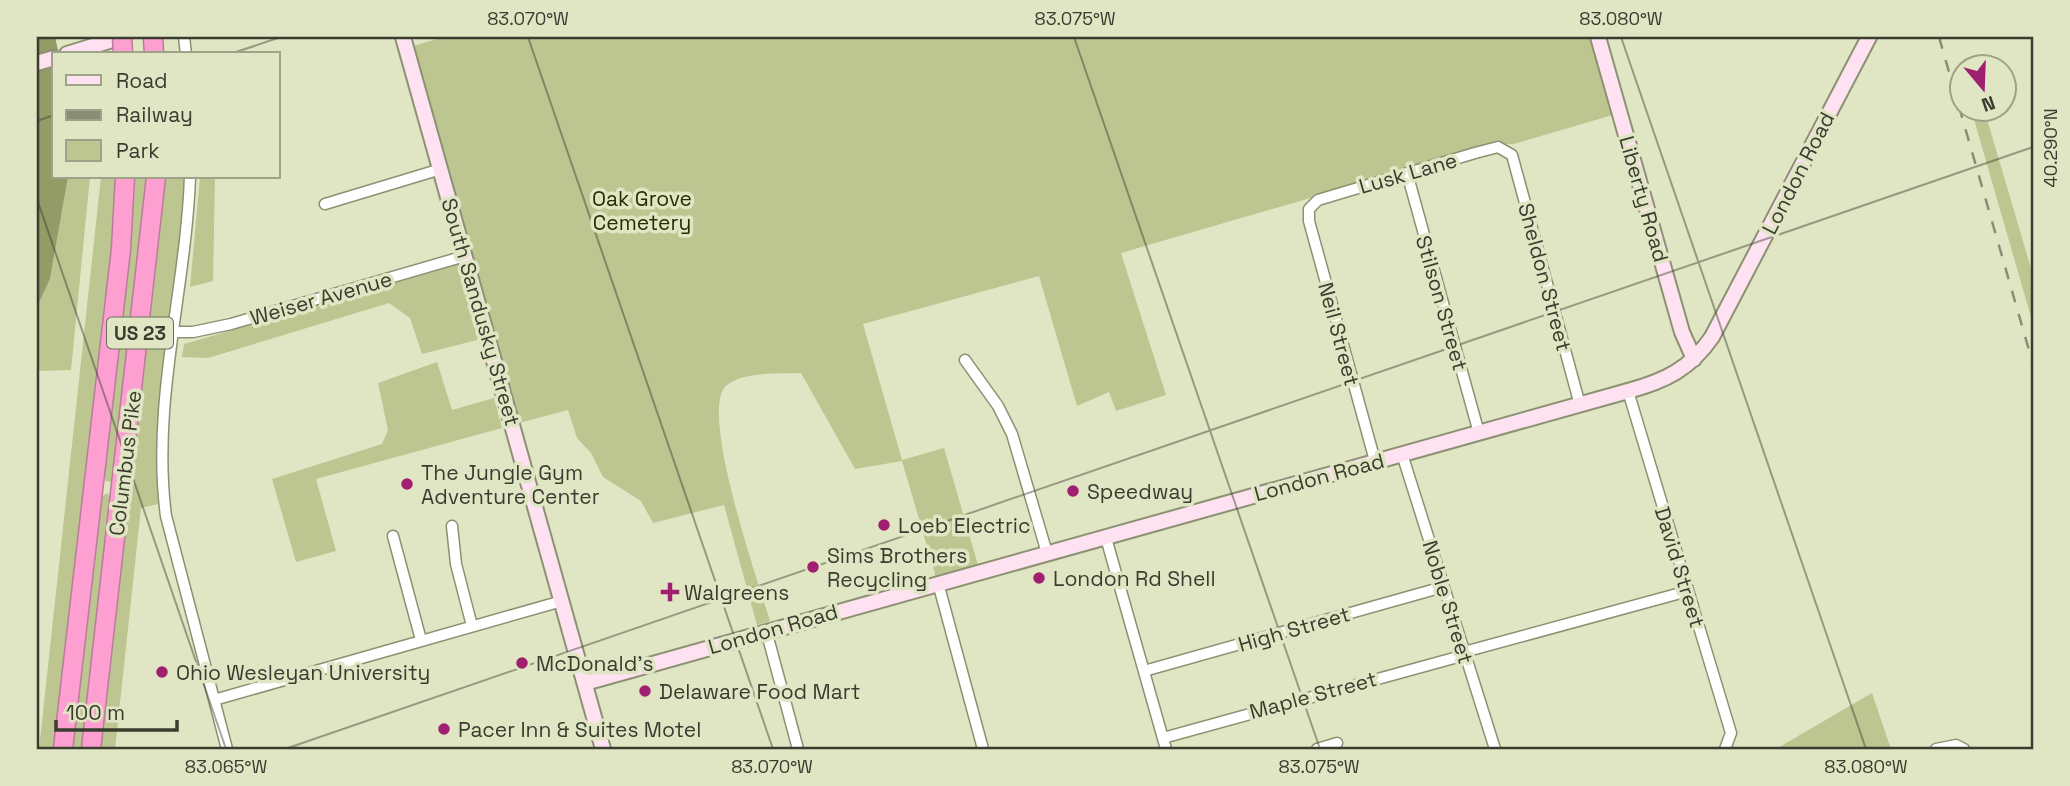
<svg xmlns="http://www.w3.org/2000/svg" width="2070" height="786" font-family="'Space Grotesk',sans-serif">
<rect width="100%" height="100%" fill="#e0e6c4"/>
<path fill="#bdc591" d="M444 37H1594L1616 114 1514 144H1496L1121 253 1166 395 1116 411 1109 392 1077 406 1039 276 863 324 902 460 944 448 978 565 936 577 902 461 855 469 801 373C779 374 746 371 727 385 697 407 759 584 770 621L757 625 724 505 653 523 641 501 603 477 591 453 577 438 568 410 519 423 413 46Z
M1971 109H1984L2033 275V324Z
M68 177H90L71 370 37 371V307L50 279Z
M101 177H118L104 329 54 749H39Z
M133 177H151L118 477 112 482 106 481 102 470Z
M164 177H184V213L157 449 158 504 141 508 115 749H99Z
M200 177H215L213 281 190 287Z
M460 264 479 333 477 340 422 354 410 318 389 303 208 358 182 357 184 344Z
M437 362 452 410 494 398 502 428 316 479 336 551 296 562 272 479 382 444 388 430 378 383Z
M107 493 111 498 85 749H69L99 499Z
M1872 693 1891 749H1776Z"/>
<path fill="#939b66" d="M37 37H55L59 54H54V177H68L50 279 37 307Z"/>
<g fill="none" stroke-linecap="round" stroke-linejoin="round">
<g stroke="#8c9172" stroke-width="13">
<path id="street" d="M184 37 186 54
M1407 173 1479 433
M190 177C186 289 151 403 166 516L227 749
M325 204 441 169
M175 332H193L231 324 465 256
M965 360 998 406 1012 434 1047 553
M1628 391 1731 733 1725 749
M1402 454 1495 749
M1375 461 1309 221V209L1318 200 1475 153 1498 147 1512 155 1580 405
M452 526 456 564 472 626
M393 536 421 640
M1106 538 1166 749
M938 583 983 749
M766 630 798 749
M1464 652 1688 591
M1144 671 1443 587
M214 700 562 601
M1163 738 1465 655
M1317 749 1337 743
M1936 749 1956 745 1964 749"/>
</g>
<g stroke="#8c9172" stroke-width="18">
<path id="secondary" d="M403 37 603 749
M1598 37 1682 332 1694 359
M67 54 122 37
M37 63 54 58
M585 683 1628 391C1665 381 1690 369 1712 337L1869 37"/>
</g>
<g stroke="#b87d98" stroke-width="21">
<path id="highway" d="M153 37 154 54
M63 749 121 249 125 177
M91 749 156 177"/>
</g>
<use href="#street" stroke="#fff" stroke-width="10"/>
<use href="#secondary" stroke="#fee2f1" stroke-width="14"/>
<use href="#highway" stroke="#fda0d1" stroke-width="18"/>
<path stroke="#898d76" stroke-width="2.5" stroke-dasharray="12 12" stroke-linecap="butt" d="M1939 37 2033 364"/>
<g stroke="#b87d98" stroke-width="21" stroke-linecap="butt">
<path id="highway-bridge" d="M122 37 123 54"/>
</g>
<use href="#highway-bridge" stroke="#fda0d1" stroke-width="18"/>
</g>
<path fill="none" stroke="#393c2e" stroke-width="2" stroke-opacity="0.45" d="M528 37 773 749M1074 37 1320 749M1621 37 1866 749M230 54 281 37M37 121 54 115M37 199 226 749M285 749 2033 147"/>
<g fill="#a01f71" stroke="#e0e6c4" stroke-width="2.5">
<circle cx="407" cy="484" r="7"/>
<circle cx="1073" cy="491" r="7"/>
<circle cx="884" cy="525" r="7"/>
<circle cx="813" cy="567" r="7"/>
<circle cx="1039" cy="578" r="7"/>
<path d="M666.5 581.5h7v7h7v7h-7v7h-7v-7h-7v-7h7z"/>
<circle cx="522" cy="663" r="7"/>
<circle cx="162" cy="672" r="7"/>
<circle cx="645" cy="691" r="7"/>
<circle cx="444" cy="729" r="7"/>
</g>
<g text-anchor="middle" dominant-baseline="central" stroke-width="7" stroke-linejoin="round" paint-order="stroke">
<rect fill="#e0e6c4" stroke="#6b6f5b" stroke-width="2" x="107" y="317.5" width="66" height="31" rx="5"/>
<g font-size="19" font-weight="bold" fill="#393c2e">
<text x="140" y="333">US 23</text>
</g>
<g font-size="21" fill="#393c2e" stroke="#e0e6c4">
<text transform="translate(1408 173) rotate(-16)">Lusk Lane</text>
<text transform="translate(1798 173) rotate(-63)">London Road</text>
<text transform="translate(1644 199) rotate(74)">Liberty Road</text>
<text transform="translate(1545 277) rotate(75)">Sheldon Street</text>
<text transform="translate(321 298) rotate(-16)">Weiser Avenue</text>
<text transform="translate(1442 303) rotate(74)">Stilson Street</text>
<text transform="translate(481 312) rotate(74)">South Sandusky Street</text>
<text transform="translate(1339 334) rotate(75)">Neil Street</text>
<text transform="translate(125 463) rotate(-83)">Columbus Pike</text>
<text transform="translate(1319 477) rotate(-15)">London Road</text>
<text transform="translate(1680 567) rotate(73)">David Street</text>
<text transform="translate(1448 602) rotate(73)">Noble Street</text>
<text transform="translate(773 629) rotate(-16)">London Road</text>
<text transform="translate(1294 629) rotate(-16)">High Street</text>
<text transform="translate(1313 695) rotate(-15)">Maple Street</text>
</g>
<g font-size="21" fill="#282d02" stroke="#e0e6c4">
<text x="642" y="198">Oak Grove<tspan x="642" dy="24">Cemetery</tspan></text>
</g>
<g font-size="21" fill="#393c2e" stroke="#e0e6c4" text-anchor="start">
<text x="421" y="472">The Jungle Gym<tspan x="421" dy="24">Adventure Center</tspan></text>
<text x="1087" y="491">Speedway</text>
<text x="898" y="525">Loeb Electric</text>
<text x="827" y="555">Sims Brothers<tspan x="827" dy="24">Recycling</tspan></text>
<text x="1053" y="578">London Rd Shell</text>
<text x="684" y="592">Walgreens</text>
<text x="536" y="663">McDonald's</text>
<text x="176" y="672">Ohio Wesleyan University</text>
<text x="659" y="691">Delaware Food Mart</text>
<text x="458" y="729">Pacer Inn &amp; Suites Motel</text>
</g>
</g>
<rect width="2070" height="786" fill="none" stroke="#e0e6c4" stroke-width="77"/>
<rect x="52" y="52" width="228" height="126" fill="#e0e6c4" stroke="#9da288" stroke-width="2"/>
<rect x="66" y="75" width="35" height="10" fill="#fee2f1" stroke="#9da288" stroke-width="2"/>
<text x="116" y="88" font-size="21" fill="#393c2e">Road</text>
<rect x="66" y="110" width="35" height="10" fill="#898d76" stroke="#9da288" stroke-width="2"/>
<text x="116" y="122" font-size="21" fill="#393c2e">Railway</text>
<rect x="66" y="140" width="35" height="21" fill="#bdc591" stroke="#9da288" stroke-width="2"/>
<text x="116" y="158" font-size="21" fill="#393c2e">Park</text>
<g transform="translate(1983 88) rotate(161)"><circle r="33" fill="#e0e6c4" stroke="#9da288" stroke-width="2"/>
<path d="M0-5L12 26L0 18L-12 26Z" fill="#a01f71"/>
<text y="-10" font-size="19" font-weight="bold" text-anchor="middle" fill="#393c2e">N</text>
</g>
<path d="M56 720v10h121v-10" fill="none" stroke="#393c2e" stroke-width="3.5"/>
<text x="66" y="720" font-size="21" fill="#393c2e" stroke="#e0e6c4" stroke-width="5" paint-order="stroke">100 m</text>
<rect x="38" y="38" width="1994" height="710" fill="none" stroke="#393c2e" stroke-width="2.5"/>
<g font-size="18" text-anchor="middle" fill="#393c2e">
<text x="528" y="25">83.070°W</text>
<text x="1075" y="25">83.075°W</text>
<text x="1621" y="25">83.080°W</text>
<text transform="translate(2051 148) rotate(-90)" y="6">40.290°N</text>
<text x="226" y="773">83.065°W</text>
<text x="772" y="773">83.070°W</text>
<text x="1319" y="773">83.075°W</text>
<text x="1866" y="773">83.080°W</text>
</g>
</svg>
